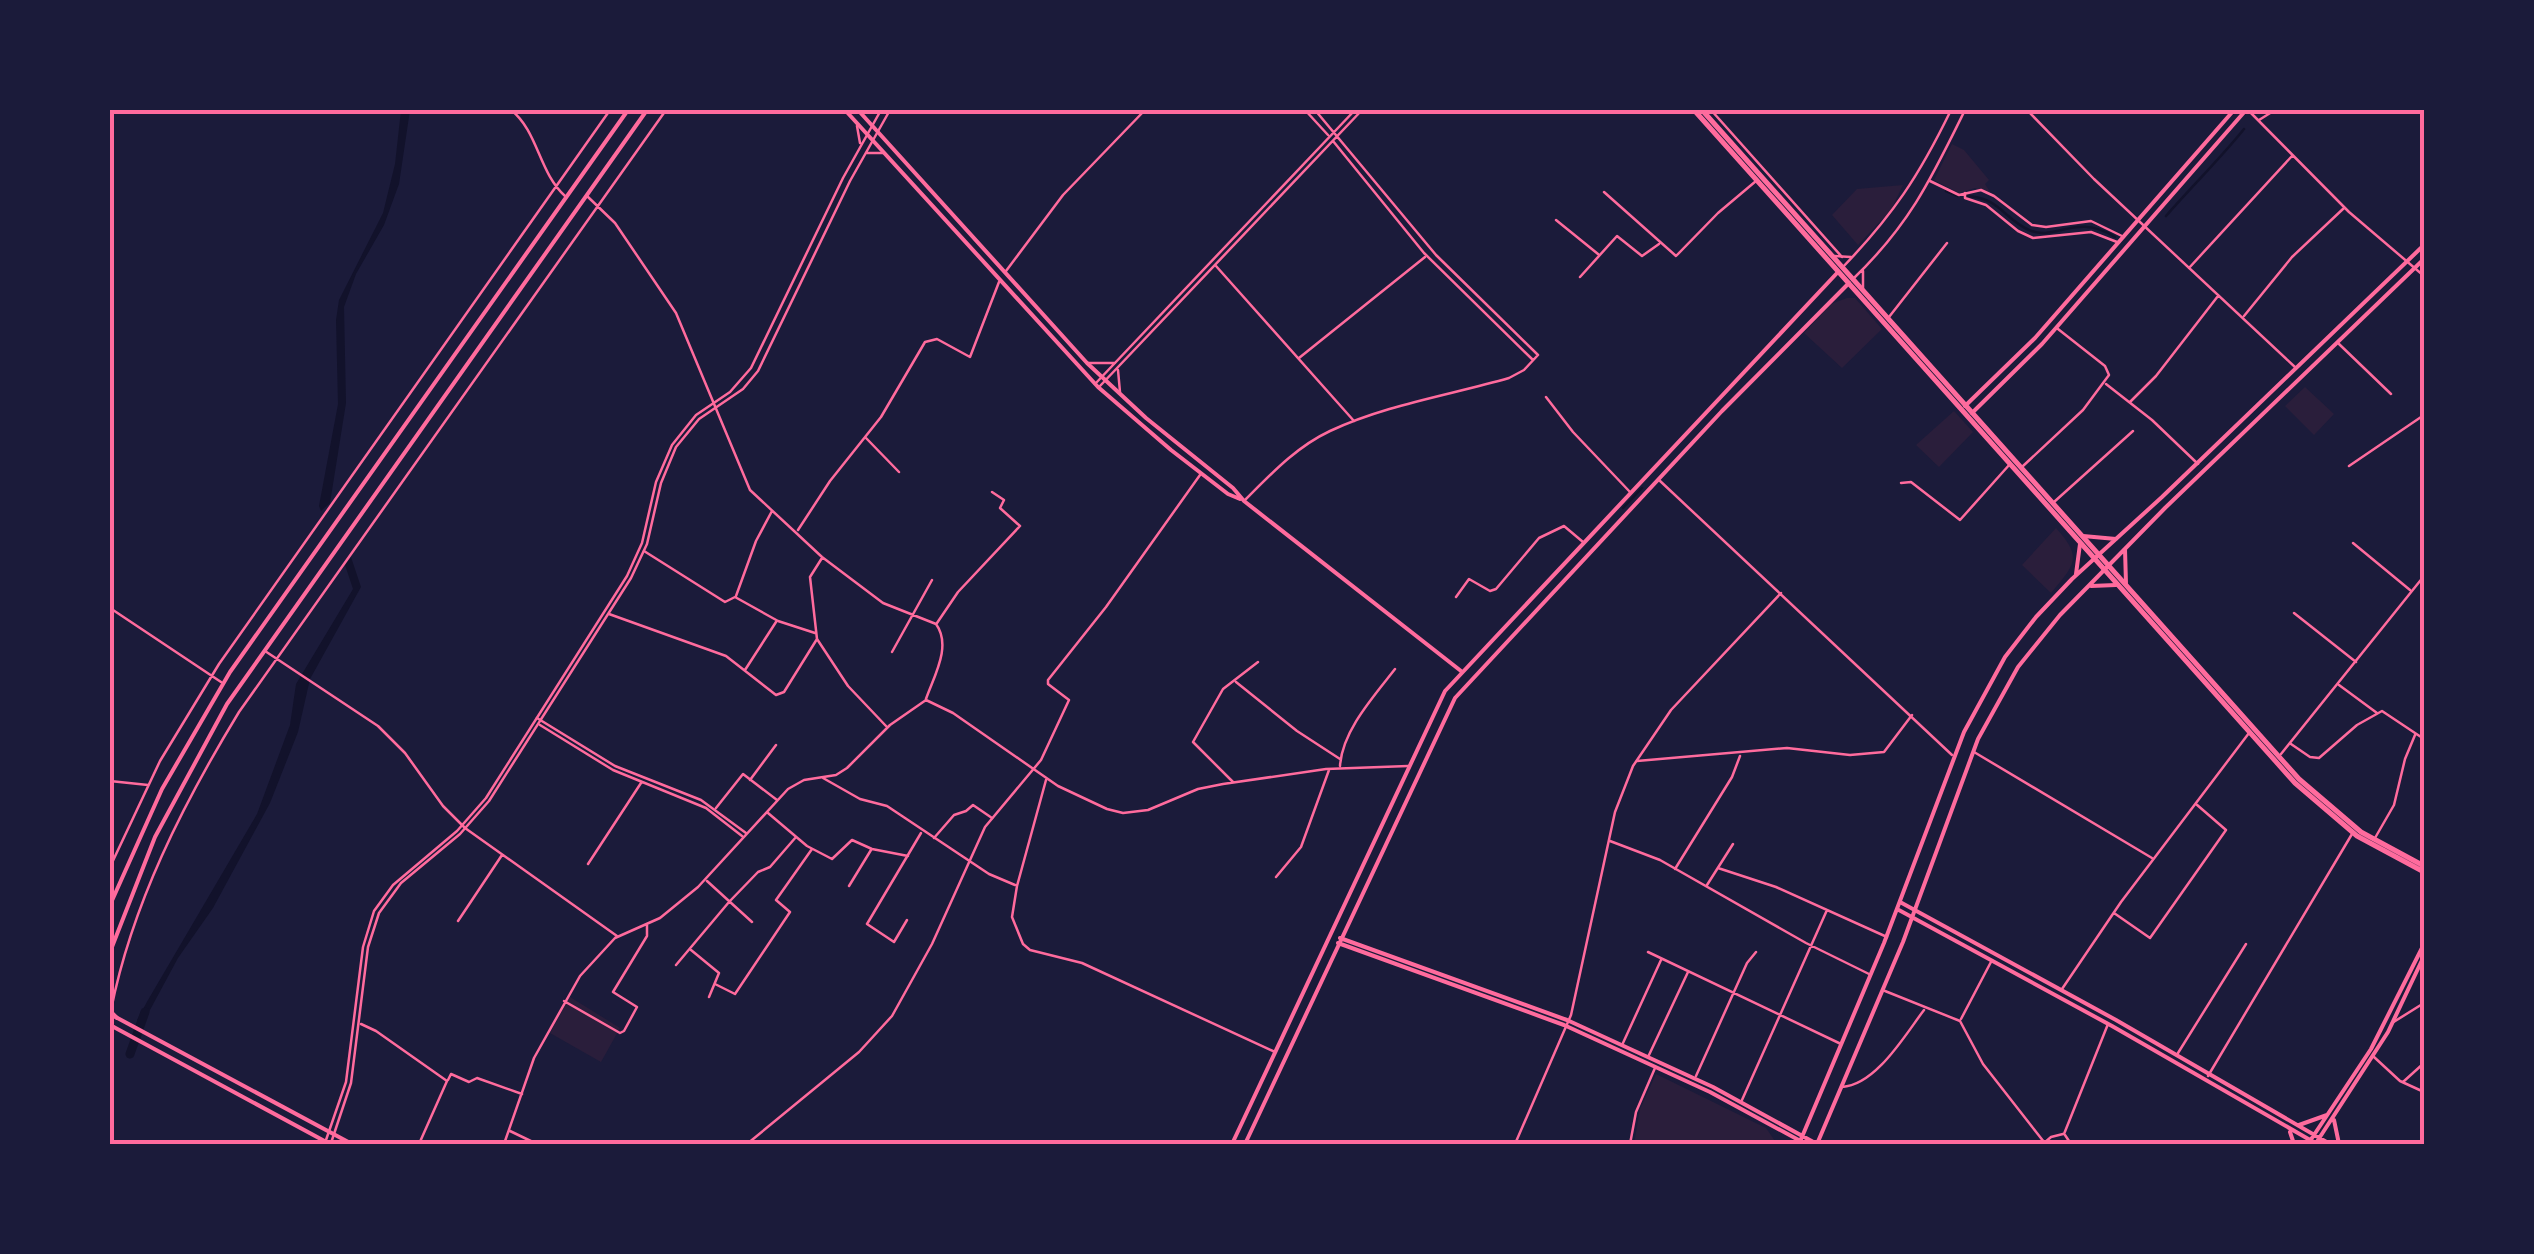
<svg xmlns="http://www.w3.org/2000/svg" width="2534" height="1254" font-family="'Sofia Sans Condensed',sans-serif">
<rect width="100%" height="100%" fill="#1b1b3a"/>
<path fill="#2a1e3b" d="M1952 144 1964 150 1989 180 1985 184 1990 192 1975 188 1959 193 1934 180Z
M1903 185 1891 210 1858 245 1832 215 1857 189Z
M1847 298H1855L1882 329 1842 368 1804 333 1831 304Z
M2305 387 2334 414 2314 435 2285 406Z
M1954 411 1973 432 1939 467 1916 445Z
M2056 528C2083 558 2075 564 2051 593L2022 565Z
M570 997 620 1028 601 1062 550 1033Z
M1656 1074 1766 1128 1777 1144H1634L1640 1109Z"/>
<path fill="#12122b" d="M401 110H410L399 184 384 225 356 274 344 307 346 403 330 503 321 511 319 506 338 404 336 320 339 300 383 213 395 164Z
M351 557 361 587 310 679 298 732 270 803 213 908 178 958 143 1023 137 1020 148 1000 257 814 290 725 296 684 353 589 345 565Z"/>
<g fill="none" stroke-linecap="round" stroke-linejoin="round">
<path stroke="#12122b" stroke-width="2.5" d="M2260 111 2261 110
M1946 191 1958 196
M1966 196C1999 197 2004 219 2029 230 2056 242 2075 212 2115 237
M2166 216C2192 186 2220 159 2244 129
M1623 508 1642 488"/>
<path stroke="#12122b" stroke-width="9" d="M130 1054 145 1012"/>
<path stroke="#ff6b9d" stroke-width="2.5" d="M511 110C538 131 539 173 565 196
M1711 110 1842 257
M2027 110 2094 179 2296 368
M2248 110 2349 212 2424 276
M2420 110 2424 113
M2259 120 2275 110
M1930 181 1959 195 1981 190 1994 196 2032 225 2046 227 2091 221 2124 237
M1604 192 1676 256 1718 213 1756 181
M1965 193V198L1986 205 2018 231 2033 238 2091 232 2117 242
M587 196 615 223 676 313 750 490 822 557 883 603 936 624C952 646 934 676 926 699
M1556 220 1598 254
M1216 266 1354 421
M2189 268 2292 156
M1006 271 1063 195 1145 110
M1580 277 1617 236 1642 256 1659 244
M2244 316 2292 257 2344 208
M1889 317 1947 243
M2339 344 2391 394
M1299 358 1425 257
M2106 384 2152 420 2198 464
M1546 397 1573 432 1630 492
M2130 402 2156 376 2218 296
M866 438 899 472
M2023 466 2083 410 2109 375 2105 366 2058 329
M2349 466 2424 415
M1901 483 1911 482 1960 520 2010 464
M2054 502 2133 431
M798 530 830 481 881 417 925 342 937 339 970 357 999 282
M2353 543 2410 590
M644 551 725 602 735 597 778 621 815 633
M822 558 810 577 817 639 848 686 886 726
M736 596 756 541 772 511
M1456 597 1469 579 1490 591 1496 589 1539 538 1564 526 1583 542
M110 608 221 682
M2294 613 2356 662
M609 614 726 656 776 695 784 692 817 639
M937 623 958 592 1020 526 1000 508 1004 500 992 492
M265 651 378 726 405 753 443 806 465 828 617 936
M892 652 932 580
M745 670 776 622
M1236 682 1297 731 1340 759
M2339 685 2377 713
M537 718 615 766 701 800 746 833
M540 725 613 770 706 808 742 836
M2291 744 2310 757 2319 758 2357 725 2382 711 2424 739
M1974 752 2152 858
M2281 754 2424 576
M1637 761 1787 748 1850 755 1884 752 1912 715
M1340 766C1342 731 1374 696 1395 669
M823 778 860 799 887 806 989 874 1015 885
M750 780 776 745
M1046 780 1017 886 1012 917 1023 944 1030 950 1082 963 1275 1052
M110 781 148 785
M1233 782 1193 742 1223 689 1258 662
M716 808 743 774 777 800
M768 813 807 846 832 859 852 840 872 849 908 856
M934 838 954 815 966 811 973 805 992 818
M2375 838 2394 805 2405 759 2415 735
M1610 841 1660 860 1806 943 1869 974
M588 864 641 783
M110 867 160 761 219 664 610 110
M1718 868 1776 887 1887 937
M1675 869 1732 777 1740 756
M1276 877 1301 847 1329 770
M707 881 752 922
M1707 885 1733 844
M849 886 871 850
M2114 913 2150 938 2226 830 2196 804
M907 920 894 942 867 924 921 833
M458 921 502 855
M691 950 719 973 709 997
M1648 952 1841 1044
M676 965 729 902 758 872 770 867 796 837
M715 984 735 994 790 912 776 900 812 849
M2062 989 2121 902 2249 733
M1885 991 1960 1021 1983 1064 2044 1142
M564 1001 620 1033 624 1031 637 1007 613 992 647 936V925
M111 1010C132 904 183 804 239 712L666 110
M1961 1019 1992 960
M2392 1023 2424 1003
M361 1024 376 1031 447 1081 419 1144
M1623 1043 1661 960
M2178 1053 2246 944
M1649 1055 1688 972
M2374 1057 2400 1081 2424 1092
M1696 1076 1747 963 1756 952
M2208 1076 2352 834
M448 1080 451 1074 469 1082 477 1078 522 1094
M2403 1082 2424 1063
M1842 1087C1876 1085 1905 1035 1924 1010
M1742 1100 1827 910
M510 1131 537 1144
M2064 1134 2108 1024
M2065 1135 2071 1144
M504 1144 534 1058 580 976 615 938 660 918 698 887 788 789 804 780 836 775 847 768 890 725 926 700 953 713 1058 786 1107 809 1123 813 1148 810 1198 789 1223 784 1326 769 1408 766
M1630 1144 1636 1112 1655 1068
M2043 1144 2051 1137 2063 1134"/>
<path stroke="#ff6b9d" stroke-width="2.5" d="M861 110H874
M1305 110 1328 135
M857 126 860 143
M1333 141 1424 253 1533 360
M866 153H883
M1834 256 1851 257
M1842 268C1893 215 1919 176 1951 110
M1854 278C1910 224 1931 179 1965 110
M1863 288V271
M1088 363H1115
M1118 370 1120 392
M1095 384 1355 110
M1100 386 1362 110
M1659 480 1952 755
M1245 500C1271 474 1296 447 1330 431 1385 405 1450 395 1509 378L1524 370 1538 355 1436 255 1315 110
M326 1140 346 1082 363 947 374 911 393 885 457 831 486 798 627 576 642 543 656 482 672 445 696 415 730 392 751 368 843 178 881 110
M331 1143 351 1083 368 947 379 913 401 883 460 834 489 801 631 578 647 544 661 483 676 447 699 419 743 389 758 371 850 181 890 110
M747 1144 859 1052 892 1016 932 944 985 827 1041 760 1069 700 1048 684V680L1106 607 1200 475
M1515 1144 1571 1015 1615 812 1633 766 1671 710 1781 593"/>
<path stroke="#ff6b9d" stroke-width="4" d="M845 110 1098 387 1171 450 1228 494 1240 499
M858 110 1087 363 1146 418 1233 488 1244 501 1461 671
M1965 406 2035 338 2234 110
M1972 413 2042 344 2246 110
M2083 536 2116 539
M2125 549 2126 584
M2076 574 2080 544
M2091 586 2116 585
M1900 902 2116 1020 2330 1144
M1897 909 2112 1026 2317 1144
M1340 938 1567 1020 1713 1087 1817 1144
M1338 943 1564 1025 1710 1092 1806 1144
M110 1014 352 1144
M110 1025 330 1144
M2334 1120 2339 1144
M2299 1125 2327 1115
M2290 1132 2294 1144
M2318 1140 2388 1032 2424 956
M1232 1144 1445 691 1838 272
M1245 1144 1455 698 1722 411 1849 283
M1799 1144 1884 943 1964 732 2005 657 2036 617 2072 579 2162 497 2424 245
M1817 1144 1903 942 1978 739 2018 667 2060 615 2165 508 2424 259
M2308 1144 2371 1049 2424 944"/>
<path stroke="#ff6b9d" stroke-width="4" d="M110 905 162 789 230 672 628 110
M110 952 155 837 227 704 647 110
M110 1011 117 1018
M110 1028 113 1027"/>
<path stroke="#ff6b9d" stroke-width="5" d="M1694 110 2295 783 2357 836 2424 872
M1702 110 2299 779 2361 832 2424 866"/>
</g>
<rect width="2534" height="1254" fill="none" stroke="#1b1b3a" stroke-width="225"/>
<rect x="112" y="112" width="2310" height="1030" fill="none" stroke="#ff6b9d" stroke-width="4"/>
</svg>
